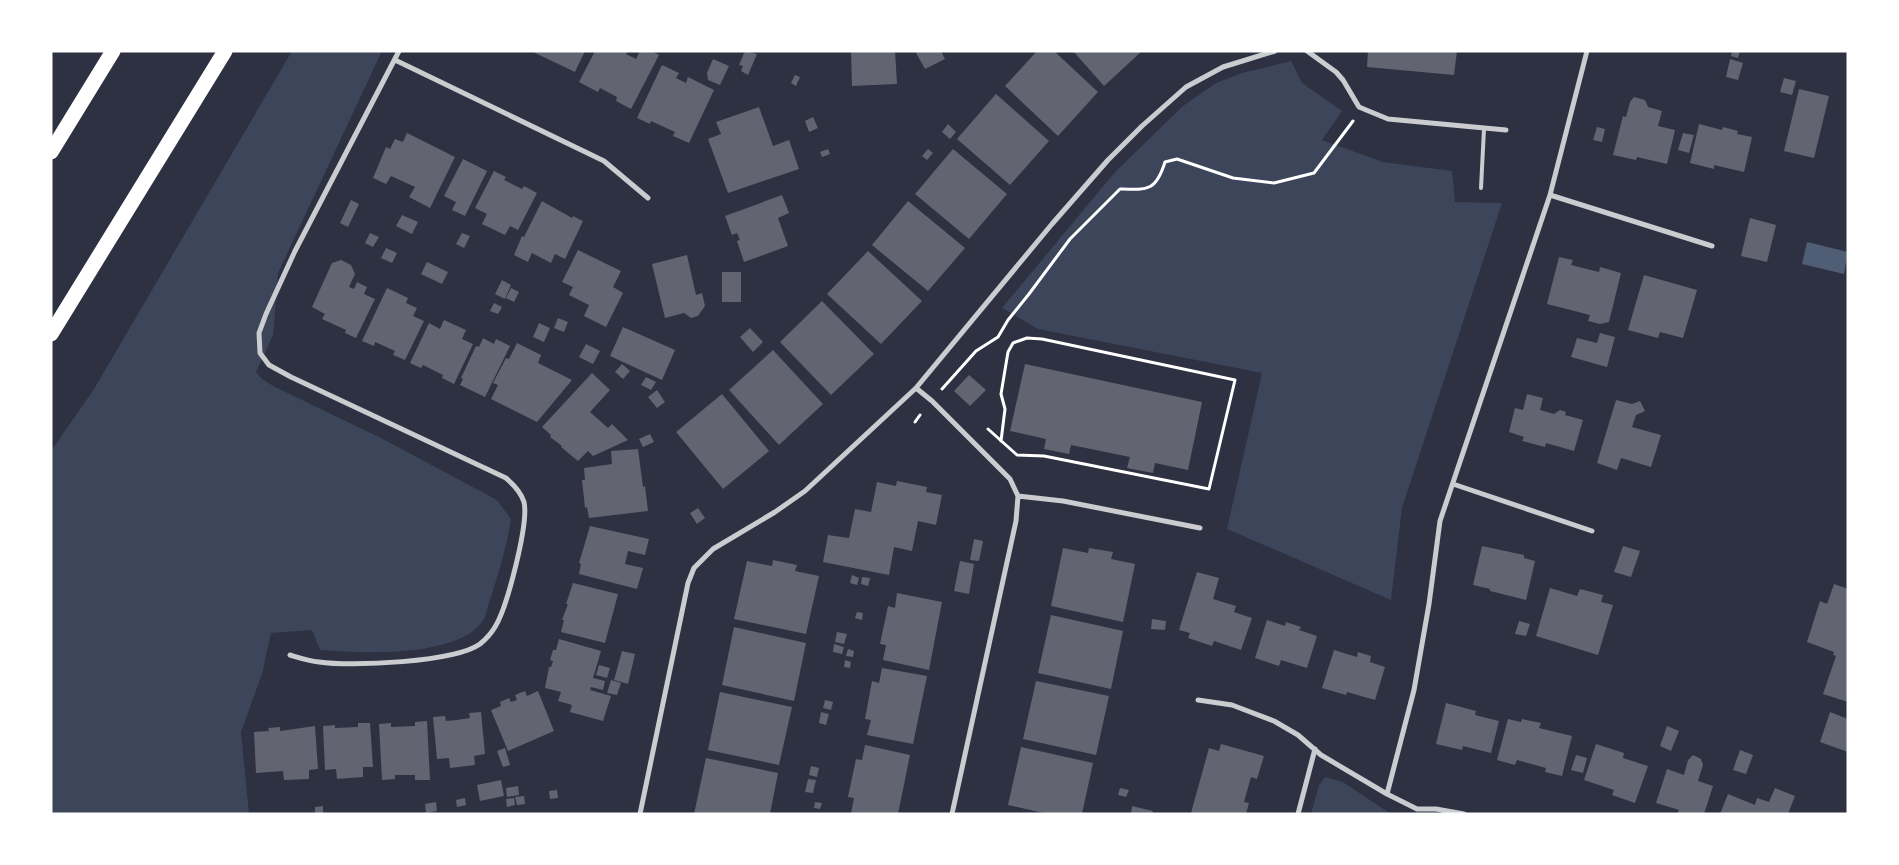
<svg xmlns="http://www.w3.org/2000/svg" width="1899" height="865" font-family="Bitter,serif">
<rect width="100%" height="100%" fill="#2d3142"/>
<path fill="#3c4559" d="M292 51H382L278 273 273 335 256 372 262 379 275 387 381 438 497 500 511 519C507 546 499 571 491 597 488 604 487 613 484 619 460 659 360 653 320 650L312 630 271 633 262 674 241 732 249 814H51V451L94 389Z
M1291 61 1302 83 1342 111 1322 140 1383 162 1452 171 1455 202 1502 203 1402 508 1391 600 1227 529 1262 373 1038 329 1002 308 1115 172 1183 106 1216 83 1242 73Z
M1325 777 1343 782 1391 814H1311L1319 785Z"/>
<path fill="#4f5d75" d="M1807 242 1848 252 1844 274 1802 264Z"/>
<path fill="#626471" d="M531 51H585L575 72Z
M595 51H628L626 54 636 59 640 51H652L659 55 631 109 616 101 617 97 600 88 598 92 579 82Z
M745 51 757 54 748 75 741 71 743 66 739 65Z
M851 51H895L897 84 852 86Z
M915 51H941L945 59 925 69Z
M1037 51H1054L1098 92 1058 136 1005 86Z
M1073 51H1142L1104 86Z
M1368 51H1457L1454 75 1367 67Z
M1732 51H1740L1738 58 1731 56Z
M713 59 729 66 720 85 708 80 707 73Z
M1730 59 1743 63 1738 80 1726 77Z
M662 65 679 73 676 78 686 83 688 77 714 90 689 143 673 136 675 132 651 121 650 124 637 118Z
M795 75 800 77 796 86 791 83Z
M1784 78 1796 81 1792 95 1780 92Z
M1799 89 1829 96 1814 158 1784 151Z
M996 94 1049 141 1010 185 957 139Z
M1634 97 1645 100 1648 107 1662 111 1658 126 1675 130 1667 164 1637 157 1636 160 1613 155 1623 116 1626 117 1630 102Z
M759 107 773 146 789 140 799 169 728 193 708 139 721 134 716 122Z
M813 117 818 128 809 132 805 121Z
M948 124 956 132 950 139 942 132Z
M1699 124 1722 130 1723 127 1738 131 1737 134 1752 137 1744 172 1714 165V169L1690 163Z
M1597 127 1605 129 1602 142 1593 140Z
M407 133 455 157 430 208 409 197 415 187 391 176 386 184 373 178 386 147 390 149 395 139 403 142Z
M1683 133 1694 135 1689 153 1678 150Z
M828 149 830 154 822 157 820 152Z
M928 149 933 153 927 160 922 156Z
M953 149 1007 194 969 239 915 194Z
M463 159 487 171 465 216 452 210 456 202 444 196Z
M494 171 506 177 504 180 522 189 524 186 537 193 518 230 510 226 505 235 482 224 487 214 475 208Z
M782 195 789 213 778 218 788 246 744 262 737 241 740 240 737 233 732 235 725 216Z
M351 200 359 204 348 227 340 223Z
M542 201 572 218 573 216 583 221 565 259 555 254 551 263 532 253 528 262 514 255 522 236 524 237Z
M908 201 965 248 928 291 872 245Z
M402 215 418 222 412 234 396 226Z
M1750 218 1776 225 1767 262 1741 256Z
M370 233 379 237 373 247 365 243Z
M462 233 470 236 464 248 456 244Z
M386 248 397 253 392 263 381 258Z
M578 250 621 271 613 287 623 293 606 327 584 316 589 305 569 295 573 287 562 282Z
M868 251 922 301 881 344 827 294Z
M687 255 696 295 702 293 705 306 698 316 691 318 684 313 665 318 652 264Z
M1559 257 1573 260 1571 265 1599 272 1600 267 1621 273 1609 322 1600 324 1588 321 1590 315 1547 304Z
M341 260 351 265 355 274 349 287 354 289 357 282 367 287 364 294 375 299 356 338 345 333 346 330 322 319 325 314 312 307 332 263Z
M427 262 448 272 442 284 421 274Z
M722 272H741V302H722Z
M1644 275 1697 290 1683 338 1660 332 1658 338 1628 330Z
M502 280 511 285 505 299 495 294Z
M387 288 408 298 406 303 417 308 413 316 424 321 405 360 393 355 395 351 375 342 374 346 362 341Z
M511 288 519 292 514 302 506 298Z
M822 301 874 354 831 395 780 342Z
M494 303 502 307 498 314 490 311Z
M558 318 568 322 564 332 554 328Z
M444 320 466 330 462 339 473 344 454 384 442 378 443 375 423 365 421 368 410 363 429 323 440 329Z
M539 323 550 328 544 342 533 337Z
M623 327 675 350 662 380 610 356Z
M750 328 763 342 753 352 740 337Z
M1600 333 1615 337 1607 367 1571 357 1577 338 1597 343Z
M483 338 494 344 496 339 510 346 485 397 460 385 463 379 461 378 476 346 479 347Z
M517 343 541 355 538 363 572 380 537 422 491 399 498 385 493 383 506 358 509 359Z
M586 344 600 351 593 364 579 357Z
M773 350 823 404 779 445 729 390Z
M622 364 630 371 623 379 615 372Z
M1025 364 1202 402 1188 470 1155 463 1153 473 1127 468 1130 457 1071 445 1069 454 1044 449 1046 439 1010 431Z
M592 373 610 390 590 412 608 428 612 424 628 440 593 456 588 451 578 461 561 447 562 446 550 437 551 435 542 427Z
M969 375 986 390 970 406 954 391Z
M646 377 656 382 651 390 641 385Z
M657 390 665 402 657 408 648 397Z
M722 394 769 451 723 489 676 432Z
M1527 394 1543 398 1540 410 1554 414 1560 410 1566 412 1565 415 1583 420 1574 451 1546 443 1545 447 1522 441 1524 437 1509 432 1515 408 1523 410Z
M1616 400 1632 404 1640 401 1645 411 1636 415 1632 427 1661 435 1651 467 1621 458 1617 470 1597 463Z
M650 434 654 442 643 447 639 439Z
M638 449 643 487 645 486 648 511 589 518 587 507 585 508 582 480H585L584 468 612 464 611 451Z
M897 481 927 487 926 492 942 495 936 525 918 521 912 551 894 547 889 575 823 562 828 535 849 538 855 509 871 512 877 482 896 486Z
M698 508 705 518 697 524 690 513Z
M590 526 649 539 645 555 628 551 625 564 643 568 637 589 579 574 581 564 579 563Z
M974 539 983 541 979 561 970 560Z
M1482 546 1524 555V558L1535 561 1526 600 1490 591V589L1473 585Z
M1623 546 1640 551 1631 577 1614 572Z
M1063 548 1088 553 1089 548 1113 552 1111 559 1135 564 1123 622 1051 606Z
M773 560 797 565 795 571 819 576 806 634 734 619 747 561 772 566Z
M960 561 974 564 969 594 954 591Z
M1197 572 1219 578 1213 599 1236 606 1234 612 1252 618 1241 650 1214 641 1212 646 1188 638 1190 633 1179 630Z
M852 575 859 578 857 585 850 583Z
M862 577 870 578 868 586 861 584Z
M573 583 618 594 605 643 561 632 564 620H562L568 604H566Z
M1834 584 1848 589V702L1823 694 1836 656 1833 655 1834 652 1807 642 1820 601 1827 604Z
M1550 588 1577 596 1580 589 1603 595 1601 602 1613 605 1598 655 1536 636Z
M897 593 942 602 929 670 883 660 886 645 880 644 888 606 895 608Z
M857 612 863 613 862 620 855 618Z
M1051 615 1123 631 1111 689 1038 673Z
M1152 619 1166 621 1165 630 1151 629Z
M1267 620 1285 626 1286 622 1301 627 1299 630 1317 636 1307 668 1281 660 1279 666 1255 658Z
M1519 621 1530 624 1526 636 1515 634Z
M734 627 806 643 794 701 722 685Z
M837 632 847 634 844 644 835 642Z
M559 639 601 651 593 678 605 681 603 690 591 687 590 690 611 696 603 721 570 712 572 705 558 701 561 692 545 688 549 667H551L553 661 550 660 553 650H556Z
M834 644 844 647 842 654 833 652Z
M848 649 854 651 853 657 846 656Z
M1334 650 1357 657 1358 652 1371 656 1370 662 1385 667 1375 700 1347 692 1346 695 1322 688Z
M622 651 635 654 628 684 614 680Z
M845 660 851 662 850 668 844 667Z
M599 665 610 668 607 678 596 675Z
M882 668 927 676 913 744 867 735 871 720 865 719 872 681 879 683Z
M611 680 621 683 617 695 607 693Z
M1036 681 1109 696 1096 755 1023 739Z
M525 691 527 696 538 691 554 731 508 751 491 710 501 706 500 702 509 698 511 702 517 700 515 695Z
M720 692 792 707 779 765 708 750Z
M825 700 833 702 831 710 823 708Z
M1446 703 1476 711 1475 715 1499 721 1491 753 1463 746 1462 750 1436 744Z
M481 712 485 754 474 756 475 765 450 768 449 758 437 759 433 717 445 716 446 721 457 720 470 718 469 713Z
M821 712 829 714 826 725 819 723Z
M1830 712 1848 719V752L1820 742Z
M1508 719 1521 722 1522 719 1541 723 1539 728 1572 736 1562 776 1545 772 1546 768 1517 760 1515 765 1497 760Z
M427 721 430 780H415V775H395V779L382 780 379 724 391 723V727L415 726V722Z
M358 723H370L373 767H363V777L337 779 336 769 325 770 323 726 335 725V728L358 727Z
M315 726 318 769 309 770V779L284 780 283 771 256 773 254 732 269 731 268 728 280 727V731Z
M1667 726 1679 731 1671 751 1660 746Z
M1221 744 1264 756 1257 779 1251 777 1244 802 1249 803 1246 814 1191 813 1209 748 1219 751Z
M1596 744 1624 753 1623 758 1648 766 1635 803 1612 795 1614 790 1584 780Z
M865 745 910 755 898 814 851 813 854 798 848 797 856 759 862 760Z
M1021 747 1093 763 1082 814H1048L1008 805Z
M505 748 510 765 503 767 497 751Z
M1740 750 1753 755 1746 774 1733 770Z
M1576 755 1587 758 1583 773 1571 770Z
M1693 755 1701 759 1703 765 1698 781 1713 786 1704 814H1677L1679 810 1656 803 1667 769 1684 775 1688 760Z
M706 758 778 773 770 814H694Z
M811 766 819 768 817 777 809 775Z
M808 779 816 780 813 793 805 792Z
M501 780 504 796 480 801 477 785Z
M518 786 519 795 507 797 506 788Z
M1120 788 1129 790 1126 797 1118 795Z
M1775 788 1795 796 1788 814H1720L1728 794 1755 805 1757 798 1769 802Z
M557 790 558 798 550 799 549 791Z
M524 796 525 804 517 805 515 797Z
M465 798 466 805 457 807 456 800Z
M514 798 515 805 507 807 506 799Z
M436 802 437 811 426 813 425 804Z
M815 802 822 803 820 809 814 808Z
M323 806V814H315V807Z
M1132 806 1153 811 1152 814H1131Z"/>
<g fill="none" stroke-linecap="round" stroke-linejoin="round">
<path stroke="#fff" stroke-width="3" d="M942 389 976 351 998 337 1008 320 1029 294 1070 239 1120 189C1148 190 1156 191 1165 162L1177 159 1233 178 1274 183 1314 173 1353 121
M915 422 920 415
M988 429 1017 455 1044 456 1209 489 1235 380 1042 339 1027 338 1013 343 1008 352 1001 394 1005 409 1001 441"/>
<path stroke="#caccd0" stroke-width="4" d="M1481 188 1484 129"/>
<path stroke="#caccd0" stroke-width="5" d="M1307 51 1336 72 1343 80 1359 107 1388 119 1506 130
M395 60 604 161 648 198
M1550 195 1712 246
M916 388 932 401 1010 479 1018 496 1016 521 952 814
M1453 484 1592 531
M1018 496 1063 501 1200 528
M290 655C300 658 309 661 319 662 351 667 455 662 480 644 485 640 492 632 495 627 507 608 529 523 524 502 521 492 513 484 506 478L291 377 269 365 260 353 259 333 266 314 295 251 399 51
M1198 700 1232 705 1274 721 1298 735 1321 755 1387 794 1417 809H1436L1464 814
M1387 794 1414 690 1429 604 1440 521 1550 195 1587 51
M640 814 688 583 694 568 713 549 775 512 805 491 916 388 1052 224 1108 160 1142 126 1186 87 1223 67 1275 51
M1298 814 1315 749"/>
<path stroke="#fff" stroke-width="15" d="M51 152 113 51
M51 334 225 51"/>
</g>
<rect width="1899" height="865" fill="none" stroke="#ffffff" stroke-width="105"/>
</svg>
